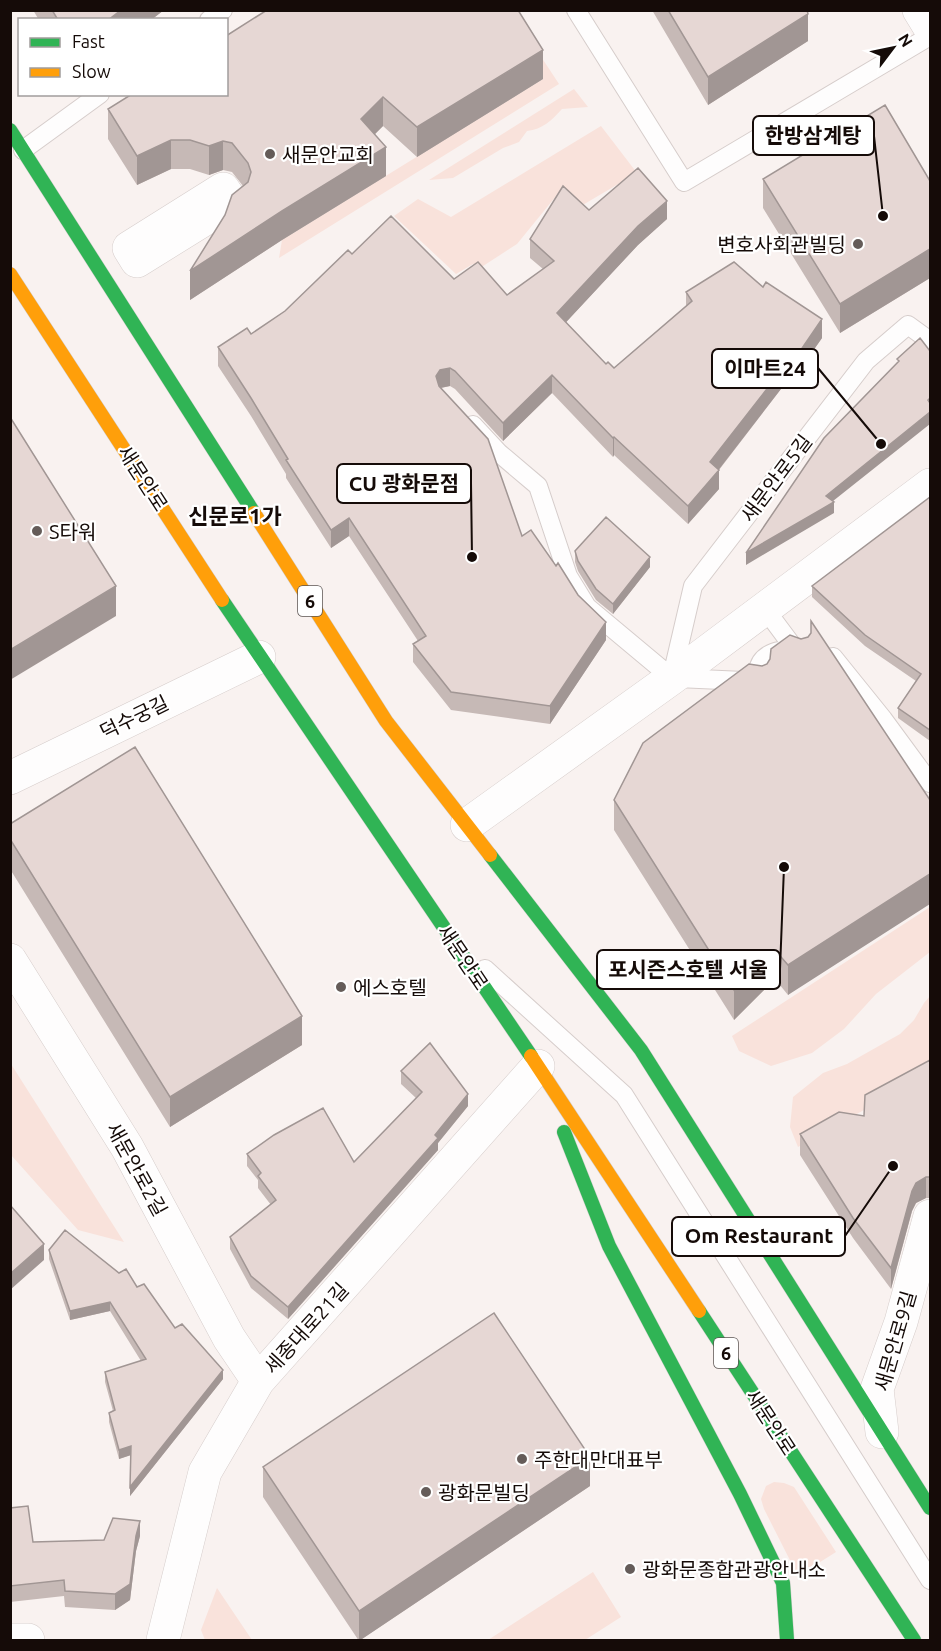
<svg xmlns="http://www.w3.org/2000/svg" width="941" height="1651" font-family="Ubuntu,'Noto Sans KR',sans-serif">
<rect width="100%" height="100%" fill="#f9f2f0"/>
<path fill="#f9e2db" d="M511 11 559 84 279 258 282 240 543 79Z
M574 89 588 107 562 109C551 121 543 129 527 131L519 142 503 148 453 178 429 180Z
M601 126 637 173 581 206 561 190 517 244 480 268 473 264 456 274 394 216 418 199 451 217Z
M930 907V952L876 994 844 1029 812 1053 771 1066 739 1051 732 1036Z
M930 996V1073L798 1147 790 1127 793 1097 823 1073 847 1064 900 1034 914 1020 924 1003Z
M11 1064 124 1242 78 1230 11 1155Z
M774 1482 784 1483 794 1487 836 1552 798 1576 764 1509 761 1499 766 1486Z
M593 1572 621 1617 585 1640H488Z
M217 1588 252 1640H205L201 1630Z"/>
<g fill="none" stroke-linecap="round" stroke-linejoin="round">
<g stroke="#d6cdcb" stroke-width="20">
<path id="lane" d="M576 10 684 182 930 36
M209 20 223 10
M23 150 100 94
M473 425 499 453 538 486 568 576 587 607 672 678
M765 609 800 656
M833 657 883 719 930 783
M672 676 693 586 866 361 908 325 930 341
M677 678 744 681 760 685C760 681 758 675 758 671 760 655 779 647 792 653
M485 969 624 1095 930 1580"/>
</g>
<g stroke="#d6cdcb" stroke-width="34">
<path id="street" d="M919 10 930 28
M223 189 232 202 137 261 129 248Z
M10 778 259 657
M467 825 672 678 930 485
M10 960 127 1147 229 1338 258 1381
M882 1432 877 1389 901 1322 930 1216
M10 1640H28
M163 1640 205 1472 258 1381 538 1066"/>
</g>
<g stroke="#d2cecd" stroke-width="15">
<path id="fast" d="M10 130 254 513
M222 600 531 1056
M490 855 641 1050 930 1508
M564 1132 609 1246 740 1494 783 1583 787 1640
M699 1311 914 1640"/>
</g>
<g stroke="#d2cecd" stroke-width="15">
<path id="slow" d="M10 274 222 600
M254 513 386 721 490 855
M531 1056 699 1311"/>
</g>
<use href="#lane" stroke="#fefdfd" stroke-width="18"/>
<use href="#street" stroke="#fefdfd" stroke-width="33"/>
<use href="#fast" stroke="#30b455" stroke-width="14"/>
<use href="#slow" stroke="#ff9f0a" stroke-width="14"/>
</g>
<path fill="#c6b9b6" d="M33 10H164L151 20H39Z
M652 10H807L808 41 708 105Z
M543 79 417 157 383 126 375 134 386 176 282 240 190 300 243 186 232 172 223 170 209 175 190 169H171L137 185 108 139V109Z
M763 179 930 181V278L840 333 763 208Z
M589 210 667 219 638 245 566 322 606 364 614 368 686 306V292L822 338 794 378 791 376 719 470V489L688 524 614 455 613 457 552 393 503 441 455 389 450 386 441 388 522 536 606 640 550 724 451 710 413 662V644L418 641 349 536 331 548 286 478V474L251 416 218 366V347L251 334 285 311 352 254 454 279 507 295 543 269 530 258V239Z
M930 497V741L898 718V708L916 681 865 646 812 597V586Z
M575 551 650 567 613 614 596 600 578 571 575 562Z
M770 659 930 800 788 995 775 979 734 1020 614 830V800L762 666 767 664Z
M10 824 302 1045 170 1127 10 869Z
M930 1060V1198H926L916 1203 912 1211 891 1289 853 1238 800 1155V1134L864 1116Z
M401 1071 468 1106 438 1143V1150L288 1319 251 1288 230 1249V1237L271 1205 258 1188V1180L247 1166V1154L354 1162 416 1098 401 1084Z
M49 1250 137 1287 223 1379 130 1496 131 1455 119 1459 109 1422V1413L113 1411 105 1382V1372L141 1361 110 1311 70 1320 49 1259Z
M263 1467 590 1486 359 1641 263 1497Z
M10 1508 33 1542 104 1540 140 1536 136 1551 130 1600 115 1610 65 1607 64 1596 10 1602Z"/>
<path fill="#a19694" d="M121 10H164L151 20H108Z
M808 14V41L708 105V77Z
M543 50V79L417 157V127Z
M383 97V126L361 148V119Z
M171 140V169L137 185V156Z
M223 141V170L209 175V146Z
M386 147V176L282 240 190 300V271L282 211Z
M667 201V219L638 245 557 332V313L638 226Z
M930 249V278L840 333V304Z
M822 319V338L794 378V360Z
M791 358V376L713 477 719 470V489L688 524V506L710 462Z
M450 368V386L440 388 436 376 440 370Z
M552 375V393L503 441V423Z
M930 412V424L828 505 834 502V513L746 565V553L826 496Z
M614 437V455L613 457V438Z
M349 518V536L331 548V530Z
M650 557V567L613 614V604Z
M116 586V616L10 680V650Z
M606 622V640L550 724V706Z
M930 874V904L788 995V965Z
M775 950V979L734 1020V990Z
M302 1016V1045L170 1127V1097Z
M468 1094V1106L438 1143V1150L288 1319V1307L435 1135Z
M926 1177V1198L916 1203 912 1211 891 1289V1268L912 1191 916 1183Z
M44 1244V1260L10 1290V1274Z
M110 1302V1311L70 1320V1311Z
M223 1370V1379L130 1496V1487Z
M131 1446V1455L119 1459V1450Z
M590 1457V1486L359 1641V1611Z
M140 1521V1536L136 1551 130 1600 115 1610V1594Z"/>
<path fill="#e6d7d4" stroke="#a19694" stroke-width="1.5" d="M52 10H121L108 20H58Z
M267 10H518L543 50 417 127 383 97 361 119 386 147 282 211 190 271 225 215 232 195 248 182 251 172 248 163 232 143 223 141 209 146 190 140H171L137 156 108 109 132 94H226V36Z
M668 10H807L808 14 708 77Z
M885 105 930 181V249L840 304 763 179Z
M638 168 667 201 638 226 557 313 606 364 608 362 614 368 692 301 686 292 734 262 763 287 766 282 822 319 794 360 791 358 710 462 719 470 688 506 614 437 613 438 552 375 503 423 455 371 450 368 440 370 436 376 439 386 488 439 522 536 531 530 556 566 558 563 578 595 606 622 550 706 451 692 413 644 426 636 349 518 331 530 286 460 288 459 251 398 218 347 247 328 251 334 285 311 348 250 352 254 391 216 454 279 478 262 507 295 554 261 530 239 563 186 589 210Z
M920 338 930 351V398L928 400 930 403V412L826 496 834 502 746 553 824 438 899 361 897 359Z
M10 417 116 586 10 650Z
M930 497V730L898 708 921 674 865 635 812 586Z
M606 517 650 557 613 604 596 589 578 561 575 551Z
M811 621 930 800V874L788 965 775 950 734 990 614 800 643 743 749 664 762 666 767 664 770 659 771 649 790 635 801 639 808 637 811 633Z
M135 747 302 1016 170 1097 10 839V824Z
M430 1043 468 1094 435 1135 438 1138 288 1307 251 1276 230 1237 276 1200 258 1176 261 1173 247 1154 274 1135 323 1108 354 1162 422 1092 401 1071Z
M930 1060V1177H926L916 1183 912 1191 891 1268 853 1218 800 1134 839 1112 864 1116 865 1095Z
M10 1205 44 1244 10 1274Z
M65 1230 119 1273 126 1269 137 1287 144 1284 175 1328 182 1324 223 1370 130 1487 131 1446 119 1450 109 1413 115 1410 105 1372 146 1359 110 1302 70 1311 49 1250Z
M494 1313 590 1457 359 1611 263 1467Z
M28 1506 33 1542 104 1540 113 1518 140 1521 136 1536 130 1584 115 1594 65 1591 64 1580 10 1586V1508Z"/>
<g fill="#655c59" stroke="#fff" stroke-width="2">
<circle cx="270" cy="154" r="6"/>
<circle cx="858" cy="244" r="6"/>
<circle cx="37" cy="531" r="6"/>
<circle cx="341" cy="987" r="6"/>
<circle cx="522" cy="1459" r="6"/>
<circle cx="426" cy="1492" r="6"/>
<circle cx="630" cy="1569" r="6"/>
</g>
<g text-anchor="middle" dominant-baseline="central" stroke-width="4.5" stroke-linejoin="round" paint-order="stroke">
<g fill="#fff" stroke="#5b5452" stroke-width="1.5">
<rect x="298" y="586" width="24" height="30" rx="4.5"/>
<rect x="714" y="1338" width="24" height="30" rx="4.5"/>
</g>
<g font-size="18" font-weight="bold" fill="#150b08">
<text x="310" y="601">6</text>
<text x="726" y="1353">6</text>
</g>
<g font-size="20" fill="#150b08" stroke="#fff" text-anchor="start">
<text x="282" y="154">새문안교회</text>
<text x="846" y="244" text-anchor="end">변호사회관빌딩</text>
<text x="49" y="531">S타워</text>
<text x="353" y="987">에스호텔</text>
<text x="534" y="1459">주한대만대표부</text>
<text x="438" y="1492">광화문빌딩</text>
<text x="642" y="1569">광화문종합관광안내소</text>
</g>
<g font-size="20" fill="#150b08" stroke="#fff">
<text transform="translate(143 478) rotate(57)">새문안로</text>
<text transform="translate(776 478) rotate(-53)">새문안로5길</text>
<text transform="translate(134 717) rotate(-26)">덕수궁길</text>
<text transform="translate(463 957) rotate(56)">새문안로</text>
<text transform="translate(137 1169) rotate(61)">새문안로2길</text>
<text transform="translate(306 1328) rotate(-48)">세종대로21길</text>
<text transform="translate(895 1341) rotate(-74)">새문안로9길</text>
<text transform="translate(771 1422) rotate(57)">새문안로</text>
</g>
<g font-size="22" font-weight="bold" fill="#150b08" stroke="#fff">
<text x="235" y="515">신문로1가</text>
</g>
</g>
<path fill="none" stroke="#150b08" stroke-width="2" d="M883 216L874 136M881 444L818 368M472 557L471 483M784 867L780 969M893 1166L845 1236"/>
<g fill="#150b08" stroke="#fff" stroke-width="2">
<circle cx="883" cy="216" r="6"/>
<circle cx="881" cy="444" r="6"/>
<circle cx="472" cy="557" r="6"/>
<circle cx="784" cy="867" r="6"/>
<circle cx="893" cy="1166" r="6"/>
</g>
<g fill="#fff" stroke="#150b08" stroke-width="2">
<rect x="753" y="116" width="121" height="39" rx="6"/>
<rect x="712" y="349" width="106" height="39" rx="6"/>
<rect x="337" y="464" width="134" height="39" rx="6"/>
<rect x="597" y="950" width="183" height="39" rx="6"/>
<rect x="672" y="1217" width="173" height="39" rx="6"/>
</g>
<g font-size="21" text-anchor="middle" font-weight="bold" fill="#150b08">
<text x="813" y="143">한방삼계탕</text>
<text x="765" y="376">이마트24</text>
<text x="404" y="491">CU 광화문점</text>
<text x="688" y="977">포시즌스호텔 서울</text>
<text x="759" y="1243">Om Restaurant</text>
</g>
<rect width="941" height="1651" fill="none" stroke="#150b08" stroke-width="24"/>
<rect x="18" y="18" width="210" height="78" fill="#ffffff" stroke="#a19d9c" stroke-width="1.5"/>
<rect x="30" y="38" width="30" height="9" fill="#30b455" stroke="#a19d9c" stroke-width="1.5"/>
<text x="72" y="48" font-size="18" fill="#150b08">Fast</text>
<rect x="30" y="68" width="30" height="9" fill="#ff9f0a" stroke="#a19d9c" stroke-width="1.5"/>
<text x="72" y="78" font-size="18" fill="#150b08">Slow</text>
<g transform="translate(893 48) rotate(58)" stroke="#ffffff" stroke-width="4.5" paint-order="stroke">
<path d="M0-4.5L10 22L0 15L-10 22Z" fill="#150b08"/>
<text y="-9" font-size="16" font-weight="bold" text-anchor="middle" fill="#150b08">N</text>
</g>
</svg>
